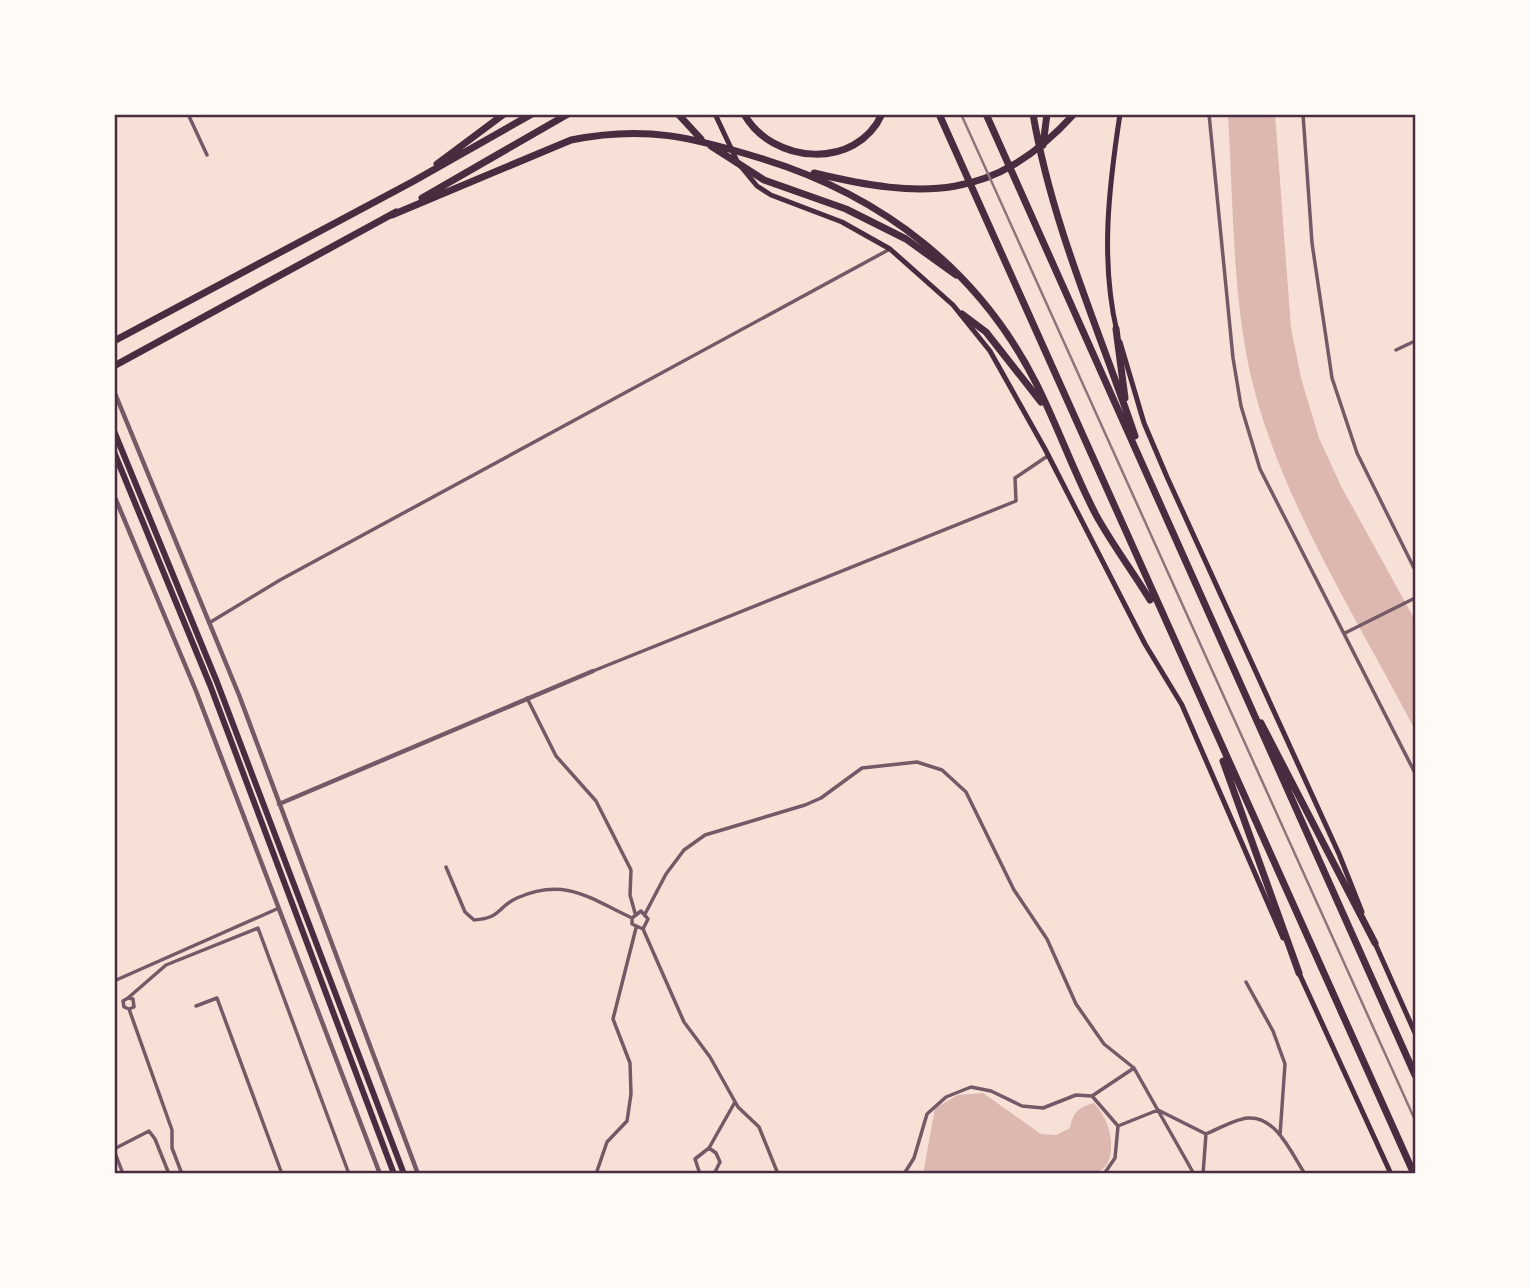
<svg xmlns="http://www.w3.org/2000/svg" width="1529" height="1288" font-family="'Work Sans',sans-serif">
<rect width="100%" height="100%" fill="#f7e1d7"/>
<path fill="#dcb8b0" d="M1228 114H1275L1291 328 1301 378 1319 438 1341 486 1415 620V730C1356 616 1273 488 1248 363 1232 282 1233 196 1228 114Z
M983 1093 1041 1134 1056 1135 1070 1128C1073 1112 1079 1107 1094 1103 1105 1116 1112 1130 1111 1148 1110 1197 1044 1161 1016 1174H923L935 1108 958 1095Z"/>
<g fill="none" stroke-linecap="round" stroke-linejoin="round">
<path stroke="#755966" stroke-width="3.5" d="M188 114 207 155
M1209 114 1233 358 1241 406 1260 469 1415 773
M1303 114 1312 243 1332 378 1357 453 1415 570
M1396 350 1415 341
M209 623 280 580 890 249
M1345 633 1415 598
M593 671 1016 501 1015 478 1049 455
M527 698 556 756 596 801 631 870 630 895 635 913
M446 867 465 912 474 920C502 918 497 907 517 898 565 877 589 898 632 918
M645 914 666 874 684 850 705 835 805 805 821 798 862 768 917 762 942 770 966 792 1014 890 1047 939 1076 1004 1104 1044 1134 1068
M643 929 648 919 641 911 632 918V924L643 929 684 1022 710 1057 738 1107 759 1127 778 1174
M114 981 279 908
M1246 982 1273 1031 1285 1064 1280 1135
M128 998 166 965 258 928 349 1174
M196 1006 217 998 282 1174
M129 1009 134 1007 133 999 128 998 123 1001 124 1007 129 1009 172 1130V1148L182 1174
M1092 1096 1118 1126
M709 1148 716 1153 720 1162 714 1174
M114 1149 149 1131 155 1139 169 1174
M114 1150 123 1174
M596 1174 607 1142 627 1121 631 1094 630 1063 613 1019 636 928
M700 1174 695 1159 709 1148 735 1102
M904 1174 914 1158 927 1114 946 1097 971 1087 991 1091 1022 1106 1043 1108 1076 1095 1092 1096 1134 1068 1194 1174
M1104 1174 1115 1158 1118 1126 1158 1110 1206 1134
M1203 1174 1206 1134C1218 1129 1235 1119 1248 1118 1277 1116 1292 1155 1305 1174"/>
<path stroke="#755966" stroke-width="4.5" d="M114 391 239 695 418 1174
M114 495 196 691 380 1174
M279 804 593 671"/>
<path stroke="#4a2c40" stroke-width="5" d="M715 114 738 163 757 186 771 195 842 222 890 249 953 305 990 351 1045 449 1145 644 1182 705 1283 938
M1117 332C1100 260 1109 186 1120 114
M1120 342 1144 423 1167 477 1339 854 1362 912
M1374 941 1415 1033
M1299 973 1391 1174"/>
<path stroke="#4a2c40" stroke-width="6" d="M114 431 217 682 404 1174
M114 452 210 685 394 1174"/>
<path stroke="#4a2c40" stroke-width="7" d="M678 114 701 139
M744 114C772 164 856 171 882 114
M939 114 1414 1174
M986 114 1415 1075
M1033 114C1052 226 1099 329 1135 436
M1043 145 1047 114
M711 146 764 180 846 209 906 239 956 275
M437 164 504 114
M814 173C922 199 994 202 1074 114
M422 198 568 114
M392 215 571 140C645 125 692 137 763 159 883 196 980 271 1037 385 1058 427 1074 473 1096 515 1112 544 1133 572 1150 600
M962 314 986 332 1041 402
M1116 329 1125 398
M114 341 412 182 532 114
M114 366 396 212
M1261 723 1375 943
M1223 761 1299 973"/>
<path stroke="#8f747c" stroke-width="2.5" d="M961 114 1415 1120"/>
</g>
<rect width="1529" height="1288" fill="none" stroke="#fffaf5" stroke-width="231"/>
<rect x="116" y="116" width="1298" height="1056" fill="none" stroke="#4a2c40" stroke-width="2.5"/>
</svg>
